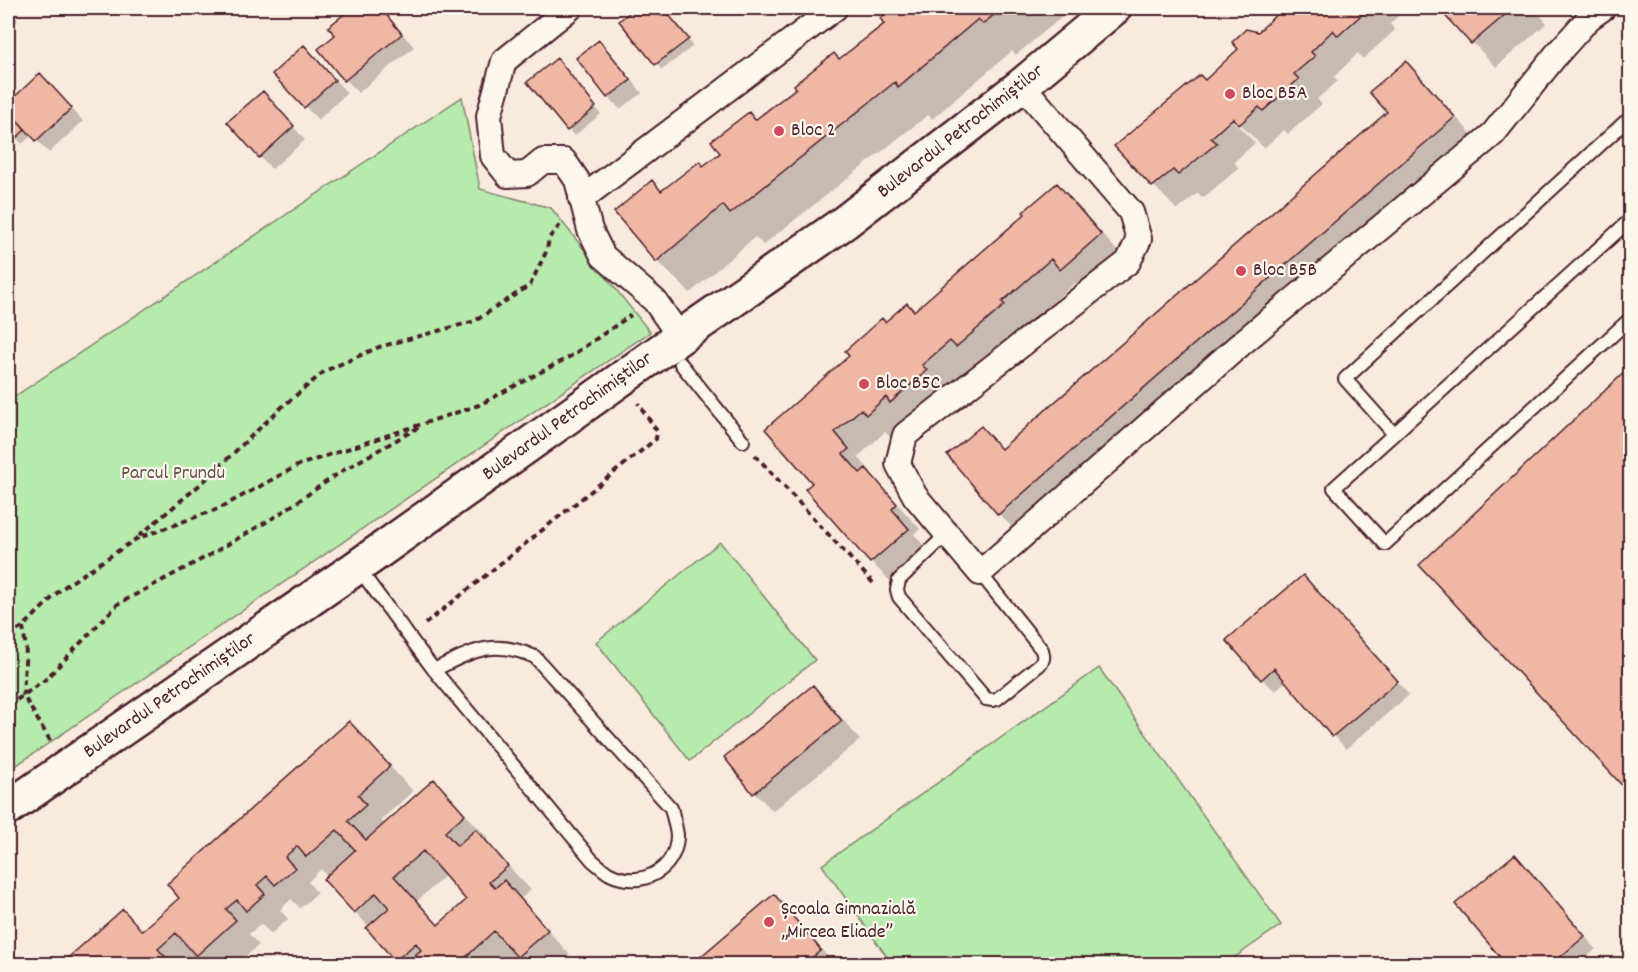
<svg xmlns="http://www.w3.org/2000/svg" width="1638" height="972" font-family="Dekko,sans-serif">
<rect width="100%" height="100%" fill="#f9eade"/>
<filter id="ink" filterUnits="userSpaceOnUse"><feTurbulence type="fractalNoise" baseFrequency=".0167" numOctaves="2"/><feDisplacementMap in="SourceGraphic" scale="12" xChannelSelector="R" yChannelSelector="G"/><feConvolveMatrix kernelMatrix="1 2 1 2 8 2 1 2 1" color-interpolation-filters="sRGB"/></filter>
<g filter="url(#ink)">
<path fill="#b6ebad" stroke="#80856c" stroke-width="1.5" d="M462 97 480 189 551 208 650 332 8 771V401Z
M720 542 815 660 690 761 596 642Z
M1099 668 1281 925 1225 964H892L822 865Z"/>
<path fill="#0003" fill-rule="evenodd" d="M8 8 18 20 8 30Z
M354 8H366L368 10 371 8H380L414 47 358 93 320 49 337 35 330 27Z
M638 8H663L693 46 662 70 621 21Z
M897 8H1073L1016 55 1012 51 932 119 928 115 763 245 755 237 690 293 657 261 662 192 704 167 756 121 886 24 882 19Z
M1277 8H1406L1390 24 1395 30 1363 59 1358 53 1334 77 1338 81 1317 99 1322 104 1288 134 1284 130 1264 148 1235 119 1233 121 1255 143 1234 162 1239 168 1203 198 1198 193 1177 210 1116 146 1205 82 1281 12Z
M1440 8H1533L1547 23 1496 67Z
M599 42 612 54 642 93 620 109 608 97Z
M317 60 347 93 318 120 275 74Z
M1406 63 1430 87 1478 142 1023 538 999 514 980 428 1002 449 1389 112Z
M562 66 601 114 574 136 529 82Z
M40 75 83 121 49 153 32 135 22 144 8 129V116L9 114 15 120 16 118 8 108V105Z
M275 105 305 140 272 169 260 157Z
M1057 185 1081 209 1124 259 1085 293 1075 283 1025 326 1028 329 981 370 975 364 891 438 885 432 858 457 872 473 871 475 920 529 914 534 931 554 895 586 871 562 814 483 767 429 886 324 914 313 1027 214Z
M1630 370V791L1421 565Z
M1315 589 1409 695 1346 749 1286 681 1275 691 1262 679Z
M813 687 831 705 860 740 773 811 755 793Z
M349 723 413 791 381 820 385 825 434 781 488 838 485 841 531 890 520 899 570 955 559 964H527L518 956 508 964H401L368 928 369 927 355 912 321 869 308 882 317 893 300 908 291 899 280 910 288 919 271 934 261 924 249 934 259 945 237 964H207L200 957 192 964H63L123 911 144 932 181 898ZM446 875 468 900 439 926 417 901Z
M1527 869 1596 949 1578 964H1508L1457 904Z
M774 896 792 915 834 964H695Z"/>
<path fill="#efb7a4" stroke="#4a1f2b" stroke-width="1.5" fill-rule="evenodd" d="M352 8H381L402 34 344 81 318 49 335 35 328 27Z
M635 8H663L689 39 655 65 619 21Z
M894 8H1002L983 24 978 19 898 87 895 82 730 214 723 205 656 262 614 212 652 180 661 191 700 161 703 166 720 153 711 141 749 112 755 120 796 88 794 85 834 53 839 59 884 24 880 18Z
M1275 8H1369L1338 36 1333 30 1311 52 1315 56 1294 74 1299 79 1263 111 1259 107 1239 125 1233 118 1211 138 1217 143 1178 175 1173 170 1152 187 1114 146 1200 75 1205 80 1238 49 1232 42 1246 29 1258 32 1279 12Z
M1438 8H1513L1471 44Z
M599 40 631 80 607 98 576 58Z
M304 45 335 80 304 108 272 74Z
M557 58 596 107 567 131 527 82Z
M1406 61 1455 117 998 515 947 455 981 426 1001 449 1387 112 1369 92Z
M40 73 72 108 36 141 8 110V103Z
M263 91 294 126 259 158 227 122Z
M9 112 25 130 15 139 8 131Z
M1057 183 1101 234 1060 270 1051 259 1002 302 1005 305 956 347 950 341 922 365 927 370 890 403 886 397 866 415 861 409 835 432 849 449 843 454 860 473 866 468 897 504 892 509 909 529 870 563 805 489 812 483 765 429 849 356 845 351 882 318 885 322 907 303 914 311 1025 214 1023 212Z
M1630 367V794L1419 565Z
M1303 575 1398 681 1332 737 1274 668 1261 680 1226 640Z
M813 685 842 721 753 794 724 757Z
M349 721 390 766 358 795 366 805 348 821 366 840 434 779 465 814 445 832 457 846 476 829 508 866 489 882 495 888 504 880 548 930 517 957 494 931 466 957 473 964H423L415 955 421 950 416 943 395 961 366 928 389 908 376 893 354 913 323 879 355 850 337 830 306 857 297 846 285 857 295 868 275 885 267 876 257 885 265 894 246 911 237 900 226 909 236 920 196 956 176 933 158 949 172 964H61L123 909 142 931 179 898 167 884ZM423 851 466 900 438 925 394 876Z
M1515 854 1585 936 1552 964H1506L1455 904Z
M774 894 821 950 805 964H692Z"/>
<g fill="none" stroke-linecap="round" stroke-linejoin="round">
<g stroke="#4a1f2b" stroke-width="16">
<path id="lane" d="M1630 128 1625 122 1345 379 1394 434 1334 488 1385 544 1630 319
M681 364 743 441
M1394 434 1630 220
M947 534 899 580 897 590 899 597 986 699 993 700 997 699 1039 665C1044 660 1044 657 1042 650L980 573
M358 568 434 670 592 860C597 864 604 871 610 874 640 889 677 871 677 835 676 827 673 816 671 808L535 657C493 638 473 651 434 670"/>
</g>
<g stroke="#4a1f2b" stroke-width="28">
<path id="street" d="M570 8 504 61 489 116 493 156 508 175 527 174 543 161H564L577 180 590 230 603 256 655 301 680 337
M1022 85 1131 212 1139 239 1128 262 905 435 898 464 915 496 980 573 1243 342 1493 134 1556 55 1589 18 1603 8
M581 199 835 8"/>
</g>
<g stroke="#4a1f2b" stroke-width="38">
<path id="primary" d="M8 808 357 567 680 337 845 222 1022 85 1114 8"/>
</g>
<path stroke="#4a1f2b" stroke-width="4" stroke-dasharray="6 4.5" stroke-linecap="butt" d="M755 455 876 586
M139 536 203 482 282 407 325 371 379 347 475 321 530 285 547 250 549 238 560 225
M425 624 656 439 657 431 638 403
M23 627 26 648 23 695 51 742
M8 635 23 627 61 589 136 539 220 508 299 465 479 405 571 356 631 315
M8 706 45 680 118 604 206 557 278 515 342 471 419 427"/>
<use href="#lane" stroke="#fbf7ec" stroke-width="12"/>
<use href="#street" stroke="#fbf7ec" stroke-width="24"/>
<use href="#primary" stroke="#fbf7ec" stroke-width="33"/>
</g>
</g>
<g fill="#d1495b" stroke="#fbf7ec" stroke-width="2">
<circle cx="1230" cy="94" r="6"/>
<circle cx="779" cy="131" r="6"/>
<circle cx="1241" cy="271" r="6"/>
<circle cx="864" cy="384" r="6"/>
<circle cx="769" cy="922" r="6"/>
</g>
<g text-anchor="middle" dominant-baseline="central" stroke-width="4.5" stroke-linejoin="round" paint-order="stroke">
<g font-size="20" fill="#4a1f2b" stroke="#fbf7ec" text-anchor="start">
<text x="1242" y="94">Bloc B5A</text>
<text x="791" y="131">Bloc 2</text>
<text x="1253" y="271">Bloc B5B</text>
<text x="876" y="384">Bloc B5C</text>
<text x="781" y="910">Școala Gimnazială<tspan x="781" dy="23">„Mircea Eliade”</tspan></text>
</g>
<g font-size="20" fill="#4a1f2b" stroke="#fbf7ec">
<text transform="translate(961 132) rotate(-38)">Bulevardul Petrochimiștilor</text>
<text transform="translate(568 417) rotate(-36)">Bulevardul Petrochimiștilor</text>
<text transform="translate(170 696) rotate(-35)">Bulevardul Petrochimiștilor</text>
</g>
<g font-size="20" fill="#65524c" stroke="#fbf7ec">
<text x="173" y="474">Parcul Prundu</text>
</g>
</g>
<rect width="1638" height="972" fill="none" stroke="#fbf7ec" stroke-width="30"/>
<rect x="15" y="15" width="1608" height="942" fill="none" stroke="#4a1f2b" stroke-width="2" filter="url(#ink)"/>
</svg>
